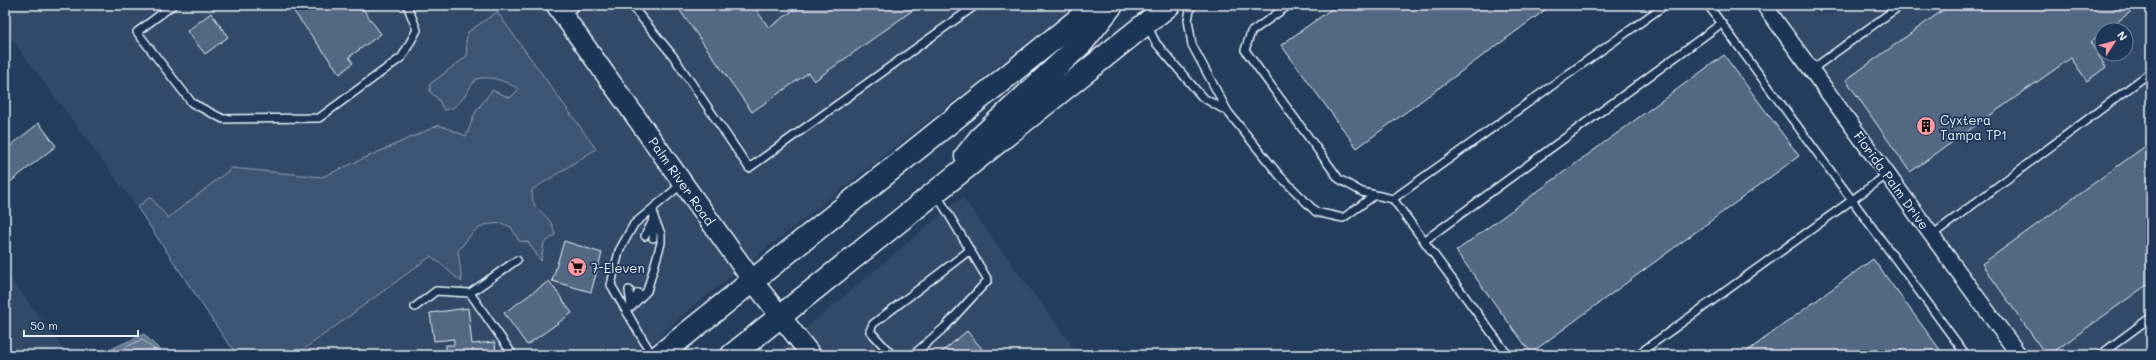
<svg xmlns="http://www.w3.org/2000/svg" width="2156" height="360" font-family="Mali,sans-serif">
<rect width="100%" height="100%" fill="#253d5d"/>
<filter id="ink" filterUnits="userSpaceOnUse"><feTurbulence type="fractalNoise" baseFrequency=".025" numOctaves="2"/><feDisplacementMap in="SourceGraphic" scale="8" xChannelSelector="R" yChannelSelector="G"/><feConvolveMatrix kernelMatrix="1 2 1 2 8 2 1 2 1" color-interpolation-filters="sRGB"/></filter>
<g filter="url(#ink)">
<path fill="#334a68" fill-rule="evenodd" d="M8 5H545L736 272 693 306 639 355H296L431 256 445 269 473 232 484 225 501 223 511 227 519 241 527 242 542 260 544 243 550 222 538 211 532 201V190L596 149 466 41 467 56 430 84V92L438 99 462 101 475 79 487 76 500 79 519 89 510 98 475 113 466 136 439 125 322 177 232 168 168 218 150 197 137 207 5 30V7Z
M567 5H1076L750 261Z
M1775 5H1805L1814 12 1819 14 1844 11 1854 5H2151V355H2030ZM2102 30H2126V54H2102Z
M962 197 1076 351 1070 355H822L803 331Z
M5 271 62 347 51 355H5Z
M789 342 800 355H773Z"/>
<path fill="#3e5472" stroke="#93a2b5" d="M497 12 596 149 532 190C532 213 542 208 551 223 553 226 554 231 555 235L544 243 541 261 528 242 519 241 511 227 501 223 484 225 473 232 458 251 462 282 431 256 296 355H238L225 339 137 207 150 197 168 218 232 168 322 177 439 125 466 136 475 113 492 90 510 98 519 89C504 81 492 75 476 79 466 91 461 109 444 110L438 99 430 92V84L467 56 466 41 468 32Z"/>
<path fill="#657890" stroke="#99a8ba" d="M144 334 165 355H105L113 348Z"/>
<g fill="none" stroke-linecap="round" stroke-linejoin="round">
<path stroke="#b4c1ce" stroke-width="1" d="M111 355 142 339 160 355"/>
</g>
<path fill="#536782" stroke="#e8f1f8" d="M289 5H360L381 34 349 57 353 63 340 74Z
M676 5H753L769 28 800 5H920L814 81 808 73 752 112Z
M1337 5H1552L1357 148 1281 45Z
M1950 5H2140L2106 30H2102V33L2090 42 2106 67 2087 81 2071 58 1910 172 1846 80Z
M211 13 228 37 205 54 187 31Z
M1724 55 1799 156 1531 353 1456 251Z
M39 123 56 146 5 186V150Z
M2151 142V282L2049 355H2046L1982 264Z
M564 241 602 253 591 292 552 281Z
M1873 259 1944 355H1742Z
M549 281 572 313 527 345 504 313Z
M468 308 472 344 495 342 496 355H446V345H454V339L434 341 430 313Z
M967 331 987 355H938Z"/>
<g fill="none" stroke-linecap="round" stroke-linejoin="round">
<g stroke="#e8f1f8" stroke-width="10">
<path id="service" d="M173 5 137 32 192 103 223 119 319 118 402 57 417 30 407 5
M631 5 673 56 749 168 976 5
M1191 5 1188 20 1192 45 1228 112 1279 175 1316 212 1343 218 1375 195
M1289 5 1251 32 1245 50 1339 179 1362 192 1393 199
M564 15 577 5
M1147 25 1156 43 1202 97 1228 112
M1811 70 1901 5
M1888 174 1852 200 1966 355
M1932 235 2151 72
M645 236 654 218 653 238
M1424 241 1722 23
M629 290 631 307
M633 304 638 293
M415 307 436 291 470 293
M631 307 647 291 661 243V234L654 218 653 209
M513 355 470 293 517 260
M652 355 611 285 619 251 634 224 683 183
M892 355 870 331 873 324 970 250
M913 355 945 327 988 280 937 195
M1508 355 1393 199 1665 5
M1637 355 1852 200 1708 5
M2007 355 2015 349
M2100 355 2151 317"/>
</g>
<g stroke="#e8f1f8" stroke-width="18">
<path id="minor" d="M1764 5 2019 355"/>
</g>
<g stroke="#e8f1f8" stroke-width="22">
<path id="tertiary" d="M556 5 752 280 811 355"/>
</g>
<g stroke="#e8f1f8" stroke-width="25">
<path id="primary" d="M966 156 980 138 1082 43 1112 5
M660 355 1096 5
M732 355 1169 5"/>
</g>
<use href="#service" stroke="#1d3557" stroke-width="7"/>
<use href="#minor" stroke="#1d3557" stroke-width="15"/>
<use href="#tertiary" stroke="#1d3557" stroke-width="19"/>
<use href="#primary" stroke="#1d3557" stroke-width="22"/>
</g>
</g>
<defs>
<g id="building-disc" transform="scale(1)"><circle r="9.5" fill="#ff9aa2" stroke="#1d3557"/><path d="M-4-6H4V6H1V3H-1V6H-4ZM-2.5-4.3h1.7v1.8h-1.7ZM.8-4.3h1.7v1.8H.8ZM-2.5-1h1.7V.8h-1.7ZM.8-1h1.7V.8H.8Z" fill="#111"/></g>
<g id="supermarket-disc" transform="scale(1)"><circle r="9.5" fill="#ff9aa2" stroke="#1d3557"/><path d="M-6-5.5h2.5l.6 2H6L4.5 2H-2.5L-4.4-4H-6ZM-1.5 3.2a1.3 1.3 0 1 0 .1 0ZM3 3.2a1.3 1.3 0 1 0 .1 0Z" fill="#111"/></g>
</defs>
<g fill-rule="evenodd">
<use href="#building-disc" x="1926" y="126"/>
<use href="#supermarket-disc" x="577" y="267"/>
</g>
<g text-anchor="middle" dominant-baseline="central" stroke-width="3.5" stroke-linejoin="round" paint-order="stroke">
<g font-size="13" fill="#e8f1f8" stroke="#1d3557" text-anchor="start">
<text x="1940" y="119">Cyxtera<tspan x="1940" dy="15">Tampa TP1</tspan></text>
<text x="591" y="267">7-Eleven</text>
</g>
<g font-size="13" fill="#e8f1f8" stroke="#1d3557">
<text transform="translate(1892 180) rotate(54)">Florida Palm Drive</text>
<text transform="translate(682 181) rotate(55)">Palm River Road</text>
</g>
</g>
<rect width="2156" height="360" fill="none" stroke="#1d3557" stroke-width="20"/>
<rect x="10" y="10" width="2136" height="340" fill="none" stroke="#e8f1f8" stroke-width="1.5" filter="url(#ink)"/>
<g transform="translate(2114 42) rotate(54)"><circle r="19" fill="#1d3557" stroke="#6e8097"/>
<path d="M0-3L7 15L0 10L-7 15Z" fill="#ff9aa2"/>
<text y="-6" font-size="11" font-weight="bold" text-anchor="middle" fill="#e8f1f8">N</text>
</g>
<path d="M24 330v6h114v-6" fill="none" stroke="#e8f1f8" stroke-width="2"/>
<text x="30" y="330" font-size="12" fill="#e8f1f8" stroke="#1d3557" stroke-width="3" paint-order="stroke">50 m</text>
</svg>
